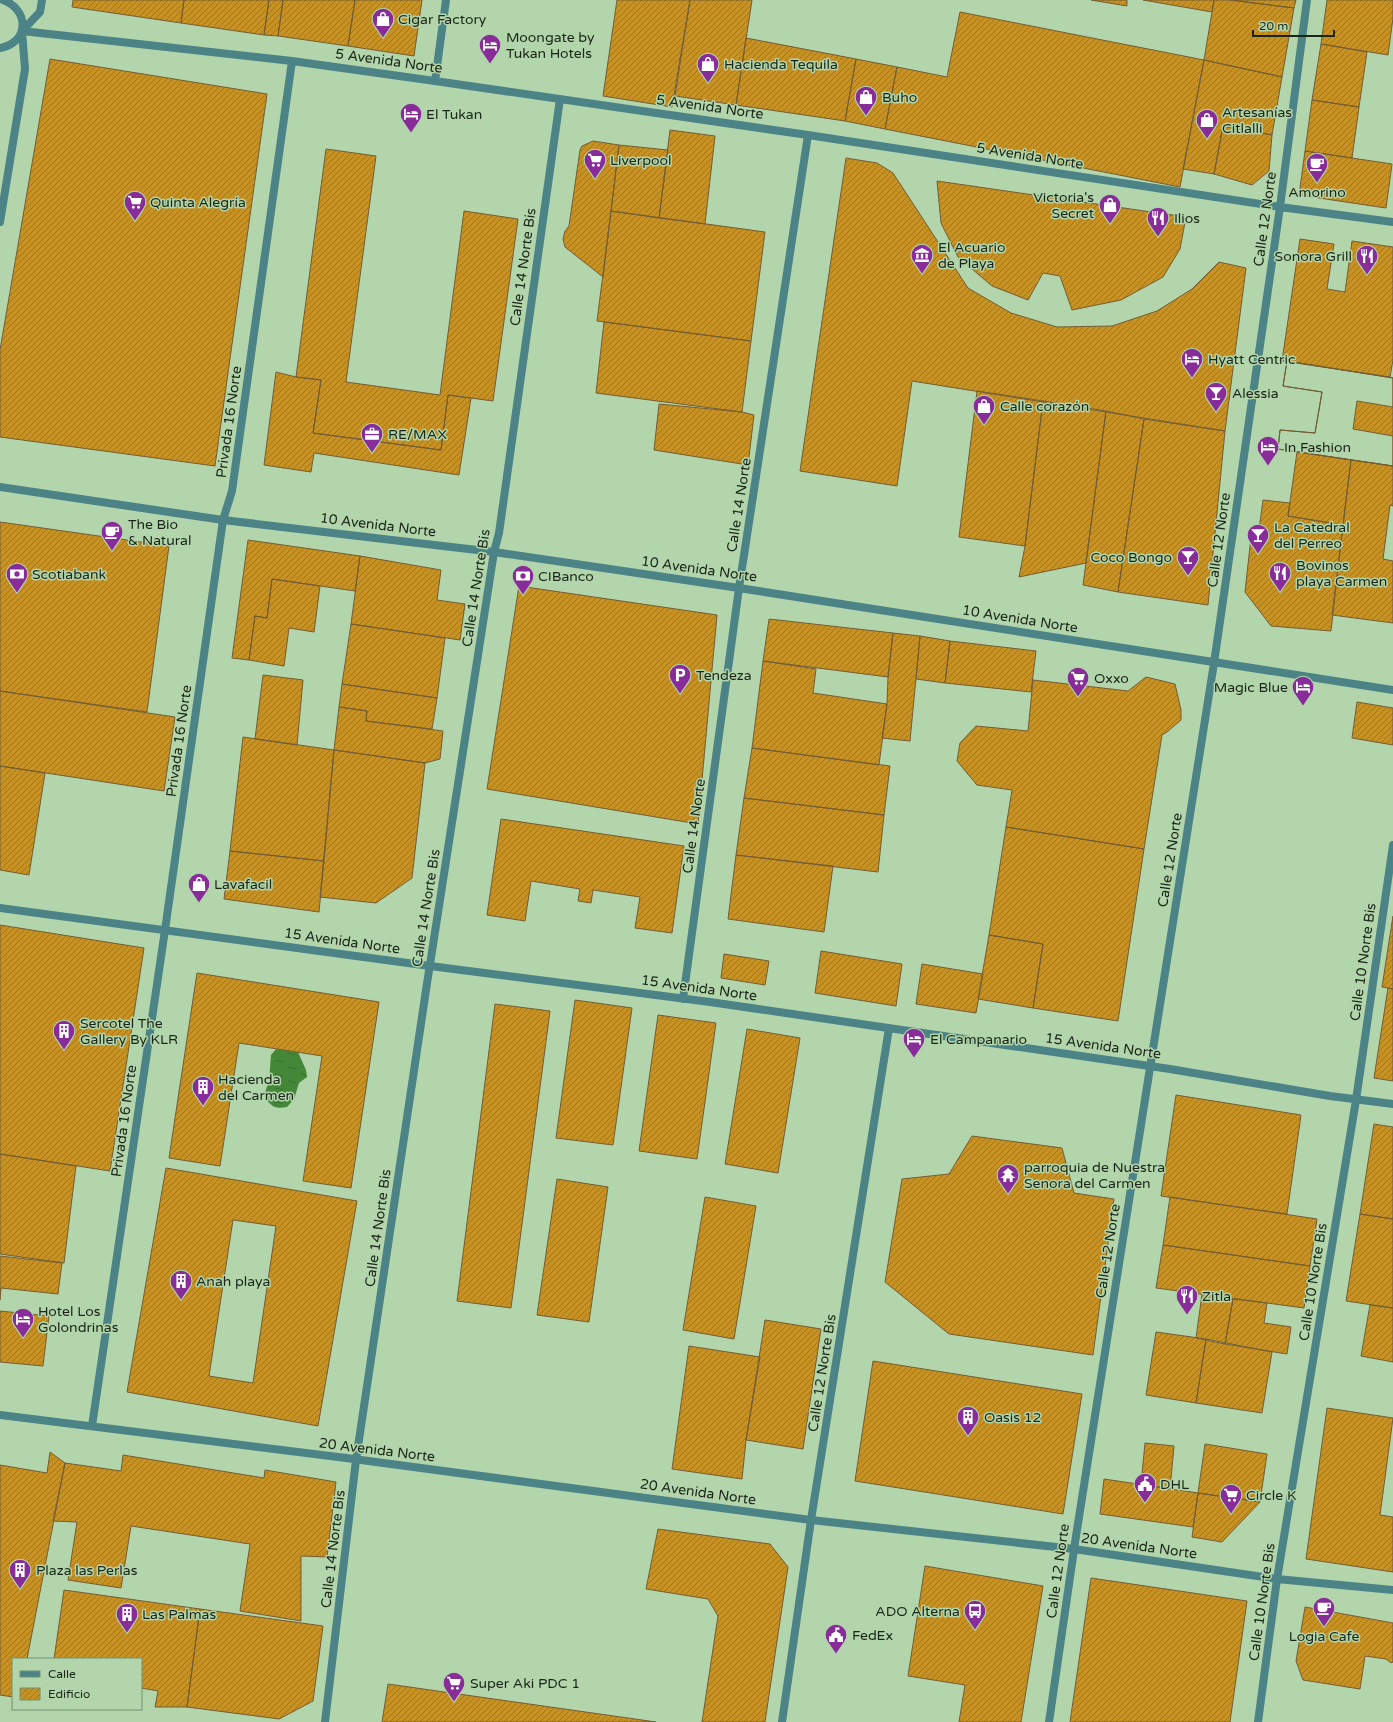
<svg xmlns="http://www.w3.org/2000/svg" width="1393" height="1722" font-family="'Varela Round',sans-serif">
<defs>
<pattern id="water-ripples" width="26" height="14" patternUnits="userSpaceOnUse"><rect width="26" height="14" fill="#458738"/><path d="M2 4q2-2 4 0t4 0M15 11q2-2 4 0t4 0" fill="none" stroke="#396e2e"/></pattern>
<pattern id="building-hatch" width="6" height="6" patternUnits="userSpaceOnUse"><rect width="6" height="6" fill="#c69226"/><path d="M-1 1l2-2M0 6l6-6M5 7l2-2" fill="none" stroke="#a07720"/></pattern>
</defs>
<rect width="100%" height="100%" fill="#b3d5ac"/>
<path fill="url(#water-ripples)" d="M276 1049 298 1052 306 1070 307 1077 299 1083 294 1099 287 1107C274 1109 271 1107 264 1095L269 1081 271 1055Z"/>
<path fill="url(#building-hatch)" stroke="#745c33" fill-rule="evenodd" d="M73 0H184L181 23 72 7Z
M184 0H269L264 35 181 23Z
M269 0H283L278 36 264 35Z
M283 0H355L348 46 278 36Z
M355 0H422L414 56 348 46Z
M617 0H690L672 107 603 96Z
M690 0H752L736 105 675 96Z
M1091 0H1127V6Z
M1143 0H1214L1212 12Z
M1214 0H1230L1294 8 1282 77 1204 60Z
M1230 0H1296L1294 8Z
M1327 0H1393V18L1388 55 1321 44Z
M960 12 1204 60 1180 187 885 129 897 67 947 77Z
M746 38 856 59 845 121 736 105Z
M1321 44 1367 52 1359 107 1312 100Z
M50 59 267 94 215 466 0 437V350Z
M856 59 897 67 885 129 845 121Z
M1204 60 1282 77 1272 135 1223 126 1214 174 1183 169Z
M1312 100 1359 107 1352 158 1305 151Z
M1223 126 1272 135 1269 171 1252 185 1214 174Z
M670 130 715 136 705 224 659 218Z
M593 141 619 145 603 277 565 247 563 239 565 231 569 226 580 150 582 146Z
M619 145 668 150 659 218 611 211Z
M326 149 376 156 346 382 440 395 464 211 518 219 493 401 448 395 441 450 313 433 321 380 296 377Z
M1305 151 1392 164 1386 208 1299 195Z
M846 158 877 163 893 173 968 288 1011 313 1057 327 1112 326 1157 311 1192 289 1219 262 1246 268 1225 431 912 381 897 486 800 471Z
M937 181 1186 217 1180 249 1163 277 1121 300 1072 310 1060 276 1043 273 1028 300 992 286 958 257 941 223Z
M611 211 765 232 751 341 597 321Z
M1300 239 1334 244 1327 289 1345 292 1352 241 1393 247V360L1390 377 1282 361Z
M604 322 751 341 742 412 596 393Z
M1287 361 1393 378V407L1357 401 1353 429 1393 436V466L1278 449 1280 430 1315 433 1322 392 1283 386Z
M1287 361 1393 378V466L1278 449 1280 430 1315 433 1322 392 1283 386Z
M276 372 296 377 321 380 313 433 441 450 448 395 471 398 459 475 314 453 311 472 264 465Z
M977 391 1043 401 1025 546 959 537Z
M1043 401 1106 411 1086 563 1019 577 1025 546Z
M659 404 742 412 754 415 748 465 654 450Z
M1106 411 1144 419 1118 592 1083 585Z
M1144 419 1225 431 1208 605 1118 592Z
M1297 452 1351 460 1343 525 1288 516Z
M1351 460 1393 466V506L1390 505 1383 559 1393 561V623L1332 615Z
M1263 500 1290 503 1288 516 1343 525 1331 631 1271 626 1245 592 1251 537H1258Z
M0 522 169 546 147 712 0 691Z
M248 540 360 556 355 591 272 579 267 618 255 616 249 660 232 658Z
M360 556 441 570 437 600 465 604 460 640 351 624Z
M272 579 320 586 314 632 289 628 284 666 249 660 255 616 267 618Z
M519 586 717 615 698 824 487 789Z
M769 619 893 633 888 677 763 661Z
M351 624 445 638 437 698 342 684Z
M893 633 920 636 910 741 882 738 887 704 888 677Z
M920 636 950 641 945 683 916 679Z
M950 641 1036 651 1031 692 945 683Z
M763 661 816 669 813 693 887 704 879 765 752 748Z
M263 675 303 680 297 745 255 739Z
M1146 677 1175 684 1181 710V720L1167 732 1162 735 1144 849 1006 827 1012 790 977 785 957 761 960 743 976 726 1028 731 1033 680 1128 691Z
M342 684 437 698 432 729 366 721 367 711 339 707Z
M0 691 175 717 164 791 0 766Z
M1357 702 1393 708V745L1352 738Z
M339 707 367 711 366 721 443 731 440 759 425 763 334 750Z
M243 737 334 750 324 861 230 851Z
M752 748 890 766 884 815 744 798Z
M334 750 425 763 412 878 376 903 320 897Z
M0 766 45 773 29 875 0 870Z
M744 798 884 815 878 872 736 855Z
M501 819 684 846 672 933 635 928 640 897 593 890 591 903 578 901 580 889 531 881 525 921 487 915Z
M1006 827 1144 849 1118 1021 1033 1008 1043 944 989 935Z
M230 851 324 861 319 912 224 899Z
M736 855 833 866 824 932 728 919Z
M1393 916V989L1382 987Z
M0 925 144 948 110 1171 0 1154Z
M989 935 1043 944 1033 1008 978 999Z
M821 951 902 964 896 1006 815 993Z
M724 954 769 961 765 985 721 978Z
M922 964 983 974 976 1013 916 1004Z
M197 973 379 1002 351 1188 303 1181 322 1056 239 1043 220 1166 169 1158Z
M1388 988 1393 989V1081L1374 1078Z
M575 1000 632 1008 613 1145 556 1138Z
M495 1004 550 1011 511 1308 457 1301Z
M658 1015 716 1023 697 1159 639 1151Z
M747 1029 800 1038 778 1173 725 1164Z
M1176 1095 1301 1115 1287 1214 1161 1196Z
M1374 1124 1393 1127V1219L1360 1214Z
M972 1136 1062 1148 1074 1193 1114 1199 1093 1355 949 1334 885 1282 902 1179 949 1174Z
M0 1154 76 1166 64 1263 0 1254Z
M166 1168 357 1201 318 1426 127 1392ZM233 1220 276 1226 253 1383 209 1376Z
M557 1179 608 1187 589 1322 537 1315Z
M705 1197 756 1206 734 1339 683 1330Z
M1170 1197 1317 1219 1310 1266 1163 1245Z
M1360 1214 1393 1219V1308L1346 1301Z
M1163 1245 1310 1266 1304 1308 1156 1288Z
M0 1256 62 1263 58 1294 1 1288 0 1300Z
M1202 1294 1233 1299 1225 1344 1196 1338Z
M1233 1299 1267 1303 1264 1323 1291 1327 1287 1354 1225 1344Z
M1370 1305 1393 1308V1362L1361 1356Z
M0 1311 49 1316 43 1366 0 1362Z
M765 1320 821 1329 803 1449 746 1440Z
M1156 1332 1206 1339 1196 1403 1146 1395Z
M1206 1339 1272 1352 1262 1413 1196 1403Z
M689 1346 760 1357 746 1440 742 1479 672 1469Z
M873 1361 1082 1394 1063 1514 855 1481Z
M1327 1408 1393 1418 1380 1515 1393 1517V1572L1306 1559Z
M1145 1443 1174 1446 1170 1489 1141 1484Z
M1205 1444 1267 1454 1260 1502 1198 1493Z
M50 1452 65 1463 27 1659H13V1697L0 1695V1465L47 1473Z
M123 1455 264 1478 265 1470 336 1482 327 1557 301 1556V1621L240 1611 250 1544 131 1526 121 1588 68 1580 77 1522 53 1521 65 1463 121 1471Z
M1104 1479 1198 1493 1193 1527 1100 1514Z
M1198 1493 1260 1502 1222 1542 1192 1537Z
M658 1529 770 1544 788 1567 765 1722H702L718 1616 708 1599 646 1589Z
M925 1566 1043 1586 1021 1722H959L965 1685 908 1676Z
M1091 1578 1247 1601 1230 1722H1070Z
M64 1590 200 1609 187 1707H155L158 1691 141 1688V1659H54Z
M1305 1607 1393 1623V1662L1391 1663 1386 1659 1365 1656 1360 1689 1303 1680 1296 1661Z
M200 1609 323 1626 313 1701 279 1719 187 1707Z
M388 1684 656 1722H382Z"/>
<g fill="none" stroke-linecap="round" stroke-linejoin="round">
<path stroke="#4b8386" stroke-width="8" d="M22 31 292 61 435 81 808 135 1280 207 1393 222
M435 81 446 0
M223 520 232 491 292 61
M494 552 499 533 560 99
M739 588 808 135
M1214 663 1280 207 1307 0"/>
<path stroke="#4b8386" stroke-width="8" d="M0 48C29 43 30 10 3 0
M0 222 25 69 22 31 40 12 42 0
M0 908 430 966 710 1002 1170 1069 1330 1096 1393 1104
M683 999 739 588
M0 1415 346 1458 811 1520 1074 1549 1277 1579 1393 1590
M92 1426 165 930 223 520
M325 1722 356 1460 426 990 494 552
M782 1722 811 1520 889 1028
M1049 1722 1076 1536 1214 663
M1258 1722 1277 1579 1356 1100 1393 845"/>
<path stroke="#4b8386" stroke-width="8" d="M0 487 223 520 494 552 739 588 1393 690"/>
</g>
<defs>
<g id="shop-pin" transform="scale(1.15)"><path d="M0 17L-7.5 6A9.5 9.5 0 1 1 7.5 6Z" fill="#872c99" stroke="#b3d5ac"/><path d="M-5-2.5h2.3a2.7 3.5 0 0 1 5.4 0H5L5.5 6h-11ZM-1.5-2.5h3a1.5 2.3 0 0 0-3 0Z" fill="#fff"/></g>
<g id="hotel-pin" transform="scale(1.15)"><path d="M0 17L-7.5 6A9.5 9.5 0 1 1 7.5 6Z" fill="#872c99" stroke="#b3d5ac"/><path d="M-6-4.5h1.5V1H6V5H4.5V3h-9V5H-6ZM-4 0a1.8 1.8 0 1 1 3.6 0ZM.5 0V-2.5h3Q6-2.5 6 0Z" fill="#fff"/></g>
<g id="supermarket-pin" transform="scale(1.15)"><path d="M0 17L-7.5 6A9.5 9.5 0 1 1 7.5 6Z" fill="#872c99" stroke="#b3d5ac"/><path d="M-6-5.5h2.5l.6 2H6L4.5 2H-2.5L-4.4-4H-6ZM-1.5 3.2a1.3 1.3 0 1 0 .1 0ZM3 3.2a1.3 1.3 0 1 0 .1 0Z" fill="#fff"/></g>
<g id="cafe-pin" transform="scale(1.15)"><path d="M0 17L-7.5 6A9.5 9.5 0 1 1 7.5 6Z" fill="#872c99" stroke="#b3d5ac"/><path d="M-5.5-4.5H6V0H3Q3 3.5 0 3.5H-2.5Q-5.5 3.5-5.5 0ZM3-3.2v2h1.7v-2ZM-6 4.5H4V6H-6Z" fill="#fff"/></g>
<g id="restaurant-pin" transform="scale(1.15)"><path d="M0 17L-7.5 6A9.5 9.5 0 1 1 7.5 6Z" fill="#872c99" stroke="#b3d5ac"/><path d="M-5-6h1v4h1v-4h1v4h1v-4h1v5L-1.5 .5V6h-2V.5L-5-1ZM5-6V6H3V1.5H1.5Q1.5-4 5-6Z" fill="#fff"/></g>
<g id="museum-pin" transform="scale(1.15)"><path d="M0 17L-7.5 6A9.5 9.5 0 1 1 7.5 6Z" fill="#872c99" stroke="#b3d5ac"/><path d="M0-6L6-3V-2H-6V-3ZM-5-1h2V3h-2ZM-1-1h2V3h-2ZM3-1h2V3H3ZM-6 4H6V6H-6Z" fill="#fff"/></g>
<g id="bar-pin" transform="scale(1.15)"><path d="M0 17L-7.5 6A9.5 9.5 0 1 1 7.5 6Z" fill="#872c99" stroke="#b3d5ac"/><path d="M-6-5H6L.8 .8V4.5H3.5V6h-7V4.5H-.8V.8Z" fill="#fff"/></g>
<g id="office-pin" transform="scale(1.15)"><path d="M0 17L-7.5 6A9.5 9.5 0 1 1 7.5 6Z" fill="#872c99" stroke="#b3d5ac"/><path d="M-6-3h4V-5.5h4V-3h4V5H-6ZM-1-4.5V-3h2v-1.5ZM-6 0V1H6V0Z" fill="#fff"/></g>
<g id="bank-pin" transform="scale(1.15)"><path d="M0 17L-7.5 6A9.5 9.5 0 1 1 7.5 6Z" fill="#872c99" stroke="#b3d5ac"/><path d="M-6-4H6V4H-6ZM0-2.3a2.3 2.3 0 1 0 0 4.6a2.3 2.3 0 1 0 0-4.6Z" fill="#fff"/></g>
<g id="parking-pin" transform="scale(1.15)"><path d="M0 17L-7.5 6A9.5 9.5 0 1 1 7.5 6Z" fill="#872c99" stroke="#b3d5ac"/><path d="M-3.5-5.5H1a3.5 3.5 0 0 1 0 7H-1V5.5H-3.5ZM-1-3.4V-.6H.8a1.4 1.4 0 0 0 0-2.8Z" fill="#fff"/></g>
<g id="building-pin" transform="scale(1.15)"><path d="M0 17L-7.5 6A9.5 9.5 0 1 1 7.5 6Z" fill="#872c99" stroke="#b3d5ac"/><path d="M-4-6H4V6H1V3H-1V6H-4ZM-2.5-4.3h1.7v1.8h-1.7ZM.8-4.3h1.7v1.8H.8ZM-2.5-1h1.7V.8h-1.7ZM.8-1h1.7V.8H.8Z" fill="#fff"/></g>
<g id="temple-pin" transform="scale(1.15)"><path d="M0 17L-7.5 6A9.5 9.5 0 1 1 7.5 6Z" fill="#872c99" stroke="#b3d5ac"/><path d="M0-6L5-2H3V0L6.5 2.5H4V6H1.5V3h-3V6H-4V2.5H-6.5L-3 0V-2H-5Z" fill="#fff"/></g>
<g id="civic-pin" transform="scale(1.15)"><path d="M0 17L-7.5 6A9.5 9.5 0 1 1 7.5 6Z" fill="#872c99" stroke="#b3d5ac"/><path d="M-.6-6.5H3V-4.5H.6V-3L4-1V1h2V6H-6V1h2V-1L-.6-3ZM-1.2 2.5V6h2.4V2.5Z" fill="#fff"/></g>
<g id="bus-pin" transform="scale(1.15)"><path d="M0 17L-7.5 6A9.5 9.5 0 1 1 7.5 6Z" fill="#872c99" stroke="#b3d5ac"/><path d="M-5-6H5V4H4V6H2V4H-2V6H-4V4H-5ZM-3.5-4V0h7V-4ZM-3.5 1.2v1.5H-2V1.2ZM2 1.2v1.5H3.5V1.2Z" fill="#fff"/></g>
</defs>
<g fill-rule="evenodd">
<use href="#shop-pin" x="383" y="19"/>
<use href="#hotel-pin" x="490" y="45"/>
<use href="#shop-pin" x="708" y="64"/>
<use href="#shop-pin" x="866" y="97"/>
<use href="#hotel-pin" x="411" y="114"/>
<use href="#shop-pin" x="1207" y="120"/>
<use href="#supermarket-pin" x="595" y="160"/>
<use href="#cafe-pin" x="1317" y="164"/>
<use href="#supermarket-pin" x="135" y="202"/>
<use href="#shop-pin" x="1110" y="205"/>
<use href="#restaurant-pin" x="1158" y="218"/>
<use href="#museum-pin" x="922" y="255"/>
<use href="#restaurant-pin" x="1367" y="256"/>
<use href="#hotel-pin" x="1192" y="359"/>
<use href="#bar-pin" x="1216" y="393"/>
<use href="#shop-pin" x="984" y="406"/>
<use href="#office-pin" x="372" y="434"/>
<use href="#hotel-pin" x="1268" y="447"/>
<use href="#cafe-pin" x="112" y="532"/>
<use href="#bar-pin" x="1258" y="535"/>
<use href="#bar-pin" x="1188" y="557"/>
<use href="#restaurant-pin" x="1280" y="573"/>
<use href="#bank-pin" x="17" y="574"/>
<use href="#bank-pin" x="523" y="576"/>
<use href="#parking-pin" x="680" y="675"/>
<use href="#supermarket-pin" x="1078" y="678"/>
<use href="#hotel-pin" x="1303" y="687"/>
<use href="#shop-pin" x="199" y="884"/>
<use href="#building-pin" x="64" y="1031"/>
<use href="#hotel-pin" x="914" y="1039"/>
<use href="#building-pin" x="203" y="1087"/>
<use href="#temple-pin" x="1008" y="1175"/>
<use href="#building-pin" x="181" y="1281"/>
<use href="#restaurant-pin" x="1187" y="1296"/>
<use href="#hotel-pin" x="23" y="1319"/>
<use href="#building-pin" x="968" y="1417"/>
<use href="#civic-pin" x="1145" y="1484"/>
<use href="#supermarket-pin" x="1231" y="1495"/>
<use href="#building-pin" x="20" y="1570"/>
<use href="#cafe-pin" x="1324" y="1608"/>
<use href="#bus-pin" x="975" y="1611"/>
<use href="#building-pin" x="127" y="1614"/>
<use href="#civic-pin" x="836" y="1635"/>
<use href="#supermarket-pin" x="454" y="1683"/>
</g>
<g text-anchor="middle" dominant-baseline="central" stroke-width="3" stroke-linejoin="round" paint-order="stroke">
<g font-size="14" fill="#192617" stroke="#b3d5ac" text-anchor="start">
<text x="398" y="19">Cigar Factory</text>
<text x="506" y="37">Moongate by<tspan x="506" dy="16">Tukan Hotels</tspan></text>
<text x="724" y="64">Hacienda Tequila</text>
<text x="882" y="97">Buho</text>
<text x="1222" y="112">Artesanías<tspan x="1222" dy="16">Citlalli</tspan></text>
<text x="426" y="114">El Tukan</text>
<text x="610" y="160">Liverpool</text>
<text x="1317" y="192" text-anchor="middle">Amorino</text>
<text x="1094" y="197" text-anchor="end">Victoria's<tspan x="1094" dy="16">Secret</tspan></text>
<text x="150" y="202">Quinta Alegría</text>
<text x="1174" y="218">Ilios</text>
<text x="938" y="247">El Acuario<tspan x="938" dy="16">de Playa</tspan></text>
<text x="1352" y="256" text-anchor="end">Sonora Grill</text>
<text x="1208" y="359">Hyatt Centric</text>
<text x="1232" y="393">Alessia</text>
<text x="1000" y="406">Calle corazón</text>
<text x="388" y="434">RE/MAX</text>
<text x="1284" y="447">In Fashion</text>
<text x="128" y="524">The Bio<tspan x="128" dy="16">&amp; Natural</tspan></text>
<text x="1274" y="527">La Catedral<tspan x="1274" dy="16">del Perreo</tspan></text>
<text x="1172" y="557" text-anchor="end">Coco Bongo</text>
<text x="1296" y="565">Bovinos<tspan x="1296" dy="16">playa Carmen</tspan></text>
<text x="32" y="574">Scotiabank</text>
<text x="538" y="576">CIBanco</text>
<text x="696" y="675">Tendeza</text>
<text x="1094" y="678">Oxxo</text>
<text x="1288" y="687" text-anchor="end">Magic Blue</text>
<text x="214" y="884">Lavafacil</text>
<text x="80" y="1023">Sercotel The<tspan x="80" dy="16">Gallery By KLR</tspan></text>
<text x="930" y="1039">El Campanario</text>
<text x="218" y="1079">Hacienda<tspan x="218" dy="16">del Carmen</tspan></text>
<text x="1024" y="1167">parroquia de Nuestra<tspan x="1024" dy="16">Senora del Carmen</tspan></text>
<text x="196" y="1281">Anah playa</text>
<text x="1202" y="1296">Zitla</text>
<text x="38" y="1311">Hotel Los<tspan x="38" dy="16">Golondrinas</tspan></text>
<text x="984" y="1417">Oasis 12</text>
<text x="1160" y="1484">DHL</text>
<text x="1246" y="1495">Circle K</text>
<text x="36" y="1570">Plaza las Perlas</text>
<text x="960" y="1611" text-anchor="end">ADO Alterna</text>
<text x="142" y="1614">Las Palmas</text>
<text x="852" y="1635">FedEx</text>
<text x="1324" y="1636" text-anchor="middle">Logia Cafe</text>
<text x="470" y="1683">Super Aki PDC 1</text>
</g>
<g font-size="14" fill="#192617" stroke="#b3d5ac">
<text transform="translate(389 61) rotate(8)">5 Avenida Norte</text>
<text transform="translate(710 107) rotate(8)">5 Avenida Norte</text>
<text transform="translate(1030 156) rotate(9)">5 Avenida Norte</text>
<text transform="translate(1265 219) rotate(-82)">Calle 12 Norte</text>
<text transform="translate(523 267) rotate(-82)">Calle 14 Norte Bis</text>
<text transform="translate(229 422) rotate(-82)">Privada 16 Norte</text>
<text transform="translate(739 505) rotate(-81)">Calle 14 Norte</text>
<text transform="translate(378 525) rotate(7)">10 Avenida Norte</text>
<text transform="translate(1219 540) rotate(-82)">Calle 12 Norte</text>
<text transform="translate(699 569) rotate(8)">10 Avenida Norte</text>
<text transform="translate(476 588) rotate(-81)">Calle 14 Norte Bis</text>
<text transform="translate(1020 619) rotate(9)">10 Avenida Norte</text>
<text transform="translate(179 741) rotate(-82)">Privada 16 Norte</text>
<text transform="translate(694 826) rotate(-82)">Calle 14 Norte</text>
<text transform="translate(1170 860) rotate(-81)">Calle 12 Norte</text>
<text transform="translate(426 908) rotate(-81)">Calle 14 Norte Bis</text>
<text transform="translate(342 941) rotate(8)">15 Avenida Norte</text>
<text transform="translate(1363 962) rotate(-82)">Calle 10 Norte Bis</text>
<text transform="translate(699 988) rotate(8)">15 Avenida Norte</text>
<text transform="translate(1103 1046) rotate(8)">15 Avenida Norte</text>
<text transform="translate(124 1121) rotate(-82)">Privada 16 Norte</text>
<text transform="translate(378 1228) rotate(-82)">Calle 14 Norte Bis</text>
<text transform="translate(1108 1251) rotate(-81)">Calle 12 Norte</text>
<text transform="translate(1313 1282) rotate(-81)">Calle 10 Norte Bis</text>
<text transform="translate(822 1373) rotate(-81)">Calle 12 Norte Bis</text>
<text transform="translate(377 1450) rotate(7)">20 Avenida Norte</text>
<text transform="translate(698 1492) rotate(8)">20 Avenida Norte</text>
<text transform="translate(1139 1546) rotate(8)">20 Avenida Norte</text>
<text transform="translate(333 1549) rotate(-83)">Calle 14 Norte Bis</text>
<text transform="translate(1058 1571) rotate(-82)">Calle 12 Norte</text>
<text transform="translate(1262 1602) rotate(-82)">Calle 10 Norte Bis</text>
</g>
</g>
<rect x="12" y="1658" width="130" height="52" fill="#b3d5ac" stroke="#758f70"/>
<rect x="20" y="1671" width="20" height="6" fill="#4b8386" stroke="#758f70"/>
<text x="48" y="1678" font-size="12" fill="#192617">Calle</text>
<rect x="20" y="1688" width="20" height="12" fill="url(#building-hatch)" stroke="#758f70"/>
<text x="48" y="1698" font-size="12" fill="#192617">Edificio</text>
<path d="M1253 30v6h81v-6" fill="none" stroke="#192617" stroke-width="2"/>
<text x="1259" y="30" font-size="12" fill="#192617" stroke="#b3d5ac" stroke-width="3" paint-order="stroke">20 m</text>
</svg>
